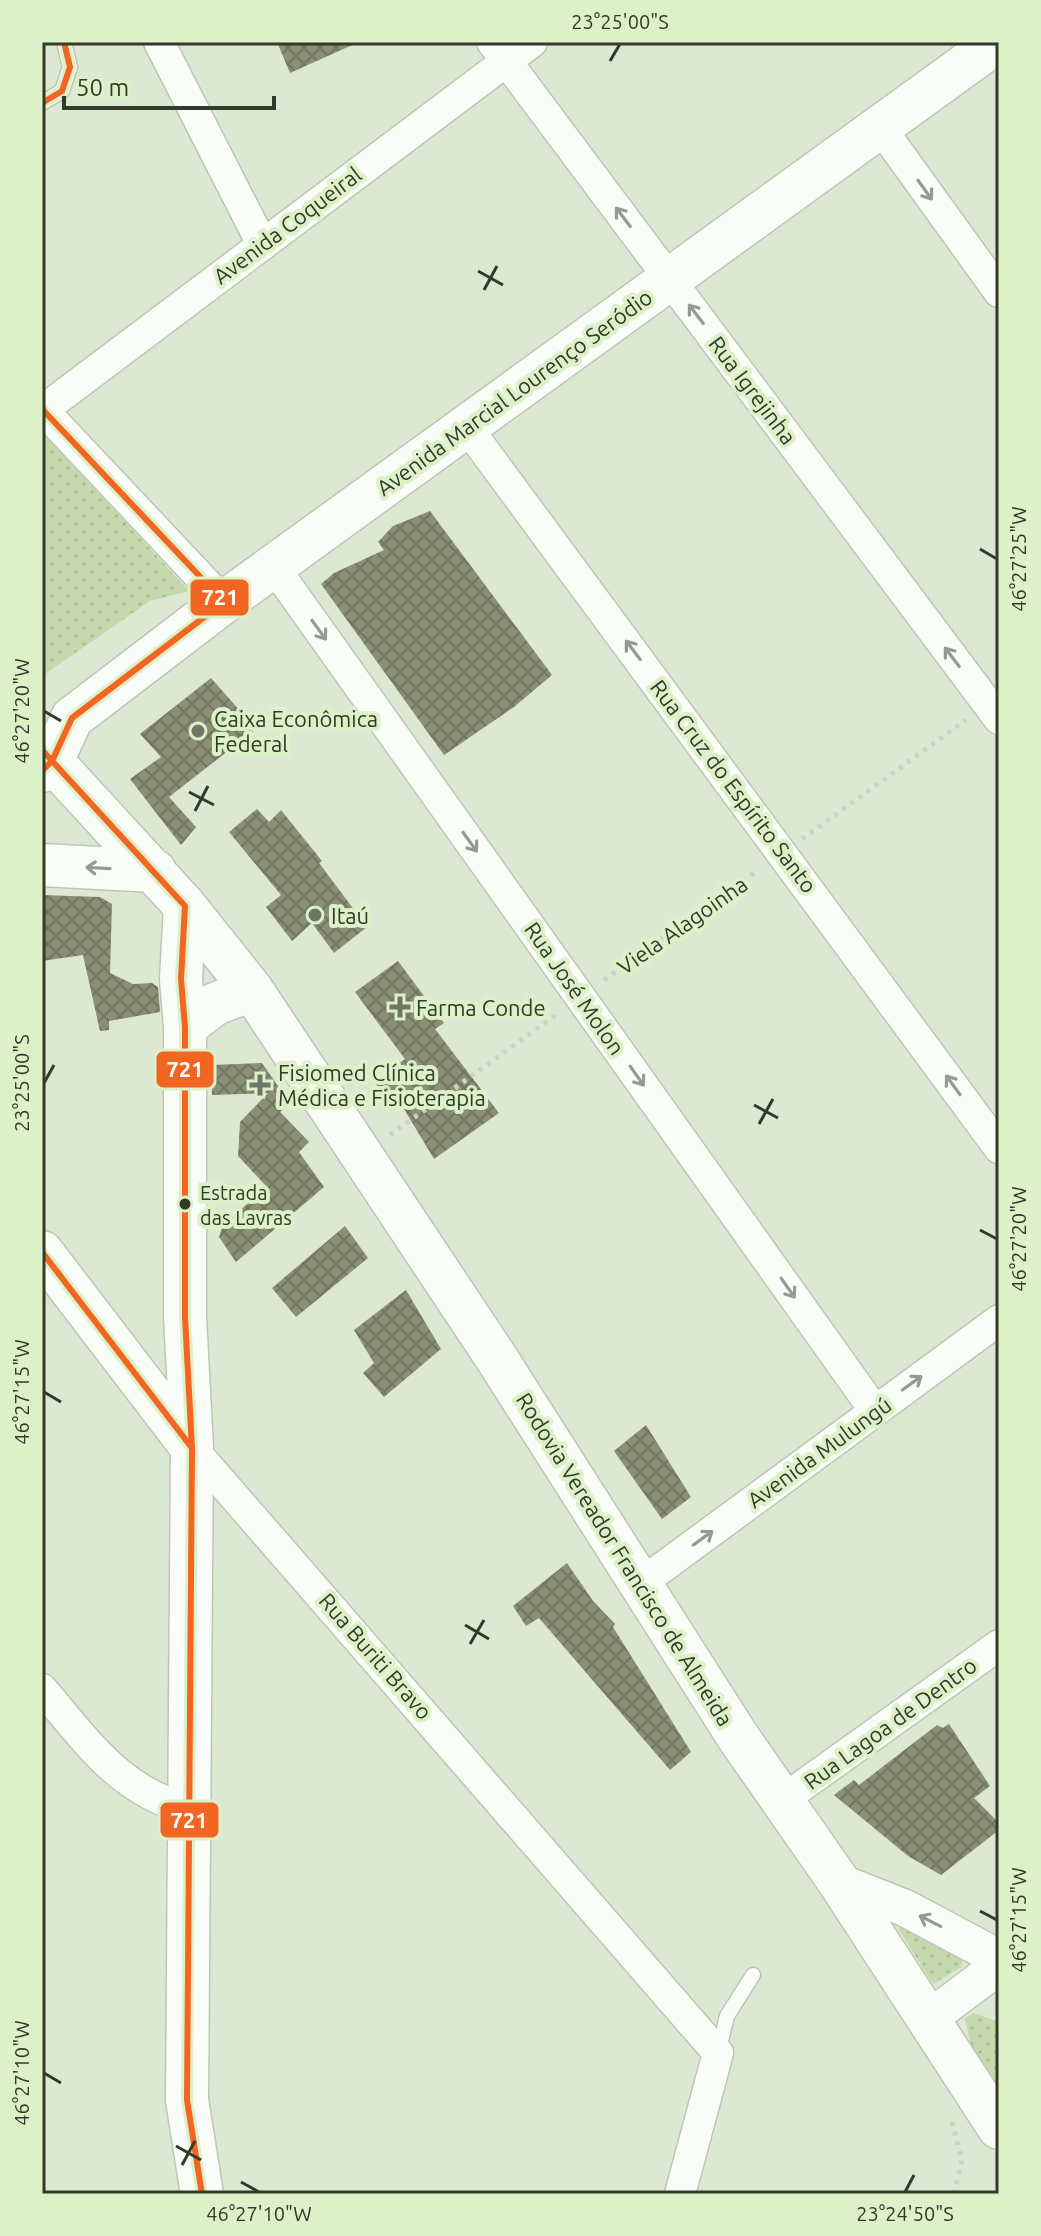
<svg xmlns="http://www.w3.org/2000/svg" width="1041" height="2236" font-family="Ubuntu,sans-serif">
<defs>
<pattern id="green-dots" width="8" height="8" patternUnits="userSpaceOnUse" patternTransform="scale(2)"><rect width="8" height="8" fill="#c4d9ac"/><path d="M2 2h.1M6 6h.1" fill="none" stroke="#a9bb94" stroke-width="1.8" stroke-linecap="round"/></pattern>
<pattern id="building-cross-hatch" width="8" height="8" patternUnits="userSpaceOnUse" patternTransform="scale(2)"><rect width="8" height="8" fill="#8a8f76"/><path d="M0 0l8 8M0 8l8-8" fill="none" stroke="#717661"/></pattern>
</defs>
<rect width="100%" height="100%" fill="#dde8d2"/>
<path fill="url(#green-dots)" d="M42 431 189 591 150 601 42 676Z
M901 1926 963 1959 961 1967 933 1984 899 1930Z
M973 2013 999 2022V2092L971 2047 965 2018Z"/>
<path fill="url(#building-cross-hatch)" d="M277 42H359L290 73Z
M430 511 552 675 514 707 444 755 321 584 334 573 384 550 378 542 393 526Z
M211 678 256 729 169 797 196 827 181 845 130 779 161 757 140 734Z
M257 809 269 822 281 810 322 861 319 863 367 927 334 953 312 923 292 941 266 907 281 895 229 832Z
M42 895 100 897 112 904 110 973 133 984 152 983 158 987 160 1012 109 1021V1030L100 1031 83 955 42 961Z
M398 961 444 1023 435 1029 499 1113 434 1159 398 1099 390 1106 374 1081 405 1059 355 992Z
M262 1063 290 1103 280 1112 309 1142 299 1152 324 1187 236 1262 219 1237 223 1225 267 1187 238 1156 240 1122 268 1093 212 1095 211 1065Z
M345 1226 368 1258 296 1317 272 1288Z
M406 1290 441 1349 384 1397 363 1373 374 1363 354 1330Z
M646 1425 691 1497 662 1519 614 1451Z
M567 1563 593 1601 615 1624 613 1627 691 1752 670 1770 539 1618 526 1626 513 1606Z
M949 1724 990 1786 974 1798 999 1823V1830L941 1875 908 1856 834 1795 854 1780 859 1785 937 1725 943 1728Z"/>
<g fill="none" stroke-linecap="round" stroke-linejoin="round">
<g stroke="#bdc6b5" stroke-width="17">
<path id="service" d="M42 103 62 91 70 67 64 42
M718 2053 727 2016 753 1975"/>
</g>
<g stroke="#bdc6b5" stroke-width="33">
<path id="minor" d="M159 42 262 244
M492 42 999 719
M880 127 999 292
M466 426 999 1148
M274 567 875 1411
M224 602 43 410 532 42
M192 1448 718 2053 680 2194
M640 1584 999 1320
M42 1689C86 1740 118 1790 187 1809
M781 1801 999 1645"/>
</g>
<g stroke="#bdc6b5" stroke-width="39">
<path id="tertiary" d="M839 1882 905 1908 999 1958
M927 2020 999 1966"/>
</g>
<g stroke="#bdc6b5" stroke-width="45">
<path id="secondary" d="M52 761 185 906 252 990 497 1359 738 1737 839 1882 999 2128
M42 771 52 761 72 718 224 602 997 42
M42 865 155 871
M185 906 181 979 185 1027V1317L192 1448 187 2100 202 2194
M185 1027 215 1004 252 990
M42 1252 192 1448"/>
</g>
<path stroke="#cfd2cc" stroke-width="5" stroke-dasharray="4 6" stroke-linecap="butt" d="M802 839 966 720
M604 980 758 870
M390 1135 560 1012
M952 2122 962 2160 954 2194"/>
<use href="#service" stroke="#fafcf8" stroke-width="14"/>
<use href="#minor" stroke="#fafcf8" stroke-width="30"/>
<use href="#tertiary" stroke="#fafcf8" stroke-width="36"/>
<use href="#secondary" stroke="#fafcf8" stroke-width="42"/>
<g stroke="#ddf1c9" stroke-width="12">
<path id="bus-1" d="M42 103 62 91 70 67 64 42
M42 409 224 602 72 718 52 761 42 771
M42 750 185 906 181 979 185 1027V1317L192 1448 187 2100 202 2194
M42 1252 192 1448"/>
</g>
<use href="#bus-1" stroke="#f26522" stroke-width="6"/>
</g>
<defs><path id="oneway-shaft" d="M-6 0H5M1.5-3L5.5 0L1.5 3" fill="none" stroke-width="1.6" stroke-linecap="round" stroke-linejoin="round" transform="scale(2)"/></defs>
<g stroke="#969b91">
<use href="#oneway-shaft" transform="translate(925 190) rotate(54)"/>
<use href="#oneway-shaft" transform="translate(623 217) rotate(-127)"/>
<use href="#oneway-shaft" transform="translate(696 314) rotate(-127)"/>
<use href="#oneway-shaft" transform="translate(319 630) rotate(54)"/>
<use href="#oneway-shaft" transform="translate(633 650) rotate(-127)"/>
<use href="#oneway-shaft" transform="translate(952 657) rotate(-127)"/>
<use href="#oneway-shaft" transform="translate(470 842) rotate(54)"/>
<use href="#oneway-shaft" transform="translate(98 868) rotate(-177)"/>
<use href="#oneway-shaft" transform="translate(637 1076) rotate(55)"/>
<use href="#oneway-shaft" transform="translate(953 1085) rotate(-126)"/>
<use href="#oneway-shaft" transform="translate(788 1288) rotate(55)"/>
<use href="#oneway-shaft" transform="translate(912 1383) rotate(-36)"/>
<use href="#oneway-shaft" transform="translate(703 1538) rotate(-36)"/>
<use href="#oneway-shaft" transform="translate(930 1921) rotate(-153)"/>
</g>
<path fill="none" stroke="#323a2a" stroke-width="3" d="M610 61 620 44M478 271 503 285M484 290 497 266M980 549 997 559M44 711 61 721M189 792 214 805M195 811 208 786M44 1083 54 1065M754 1105 778 1118M759 1124 773 1099M980 1230 997 1239M44 1392 61 1402M465 1625 489 1639M470 1644 484 1620M980 1911 997 1920M44 2073 61 2083M176 2146 201 2160M182 2165 195 2141M241 2182 259 2192M905 2192 914 2175"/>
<g fill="#6e7765" stroke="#ddf1c9" stroke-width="3">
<circle cx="198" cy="731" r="8"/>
<circle cx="315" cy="915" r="8"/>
<path d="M396 995h8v8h8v8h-8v8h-8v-8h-8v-8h8z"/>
<path d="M256 1073h8v8h8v8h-8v8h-8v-8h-8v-8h8z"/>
</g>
<circle fill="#323a2a" stroke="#ddf1c9" stroke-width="3" cx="185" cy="1204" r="7"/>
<g text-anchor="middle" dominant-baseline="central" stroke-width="8" stroke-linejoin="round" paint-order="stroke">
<g font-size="20" fill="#323a2a" stroke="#ddf1c9" text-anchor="start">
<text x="200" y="1192">Estrada<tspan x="200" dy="25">das Lavras</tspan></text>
</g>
<g font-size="22" fill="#323a2a" stroke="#ddf1c9">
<text transform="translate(287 225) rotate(-37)">Avenida Coqueiral</text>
<text transform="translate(753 390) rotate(53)">Rua Igrejinha</text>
<text transform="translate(514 392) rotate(-36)">Avenida Marcial Lourenço Seródio</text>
<text transform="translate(734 786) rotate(53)">Rua Cruz do Espírito Santo</text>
<text transform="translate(682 925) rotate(-35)">Viela Alagoinha</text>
<text transform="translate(575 988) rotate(55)">Rua José Molon</text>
<text transform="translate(819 1452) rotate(-36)">Avenida Mulungú</text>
<text transform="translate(625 1559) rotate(58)">Rodovia Vereador Francisco de Almeida</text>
<text transform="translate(376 1656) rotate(49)">Rua Buriti Bravo</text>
<text transform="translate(890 1723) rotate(-36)">Rua Lagoa de Dentro</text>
</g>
<g font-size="22" fill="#323a2a" stroke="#ddf1c9" text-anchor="start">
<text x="214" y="718">Caixa Econômica<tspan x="214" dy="25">Federal</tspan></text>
<text x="331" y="915">Itaú</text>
<text x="416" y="1007">Farma Conde</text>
<text x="278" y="1072">Fisiomed Clínica<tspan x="278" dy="25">Médica e Fisioterapia</tspan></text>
</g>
</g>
<g stroke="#ddf1c9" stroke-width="3">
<rect x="189" y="578" width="61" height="39" rx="8" fill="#f26522"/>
<rect x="155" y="1050" width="60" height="39" rx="8" fill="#f26522"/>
<rect x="159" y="1801" width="61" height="38" rx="8" fill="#f26522"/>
</g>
<g font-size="22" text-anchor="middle" font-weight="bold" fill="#fff">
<text x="220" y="605">721</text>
<text x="185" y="1077">721</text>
<text x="189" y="1828">721</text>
</g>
<rect width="1041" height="2236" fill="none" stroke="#ddf1c9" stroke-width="88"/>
<path d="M64 96v12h210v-12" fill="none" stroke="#323a2a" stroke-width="4"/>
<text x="76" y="96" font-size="24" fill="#323a2a" stroke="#ddf1c9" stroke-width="6" paint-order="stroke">50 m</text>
<rect x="44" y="44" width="953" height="2148" fill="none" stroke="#323a2a" stroke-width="3"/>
<g font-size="20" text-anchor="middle" fill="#323a2a">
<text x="620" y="29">23°25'00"S</text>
<text transform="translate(1019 559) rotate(-90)" y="7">46°27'25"W</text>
<text transform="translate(22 711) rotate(-90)" y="7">46°27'20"W</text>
<text transform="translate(22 1083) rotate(-90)" y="7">23°25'00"S</text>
<text transform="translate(1019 1239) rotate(-90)" y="7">46°27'20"W</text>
<text transform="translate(22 1392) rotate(-90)" y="7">46°27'15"W</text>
<text transform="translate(1019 1920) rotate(-90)" y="7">46°27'15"W</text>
<text transform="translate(22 2073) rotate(-90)" y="7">46°27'10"W</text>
<text x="259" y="2221">46°27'10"W</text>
<text x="905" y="2221">23°24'50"S</text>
</g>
</svg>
